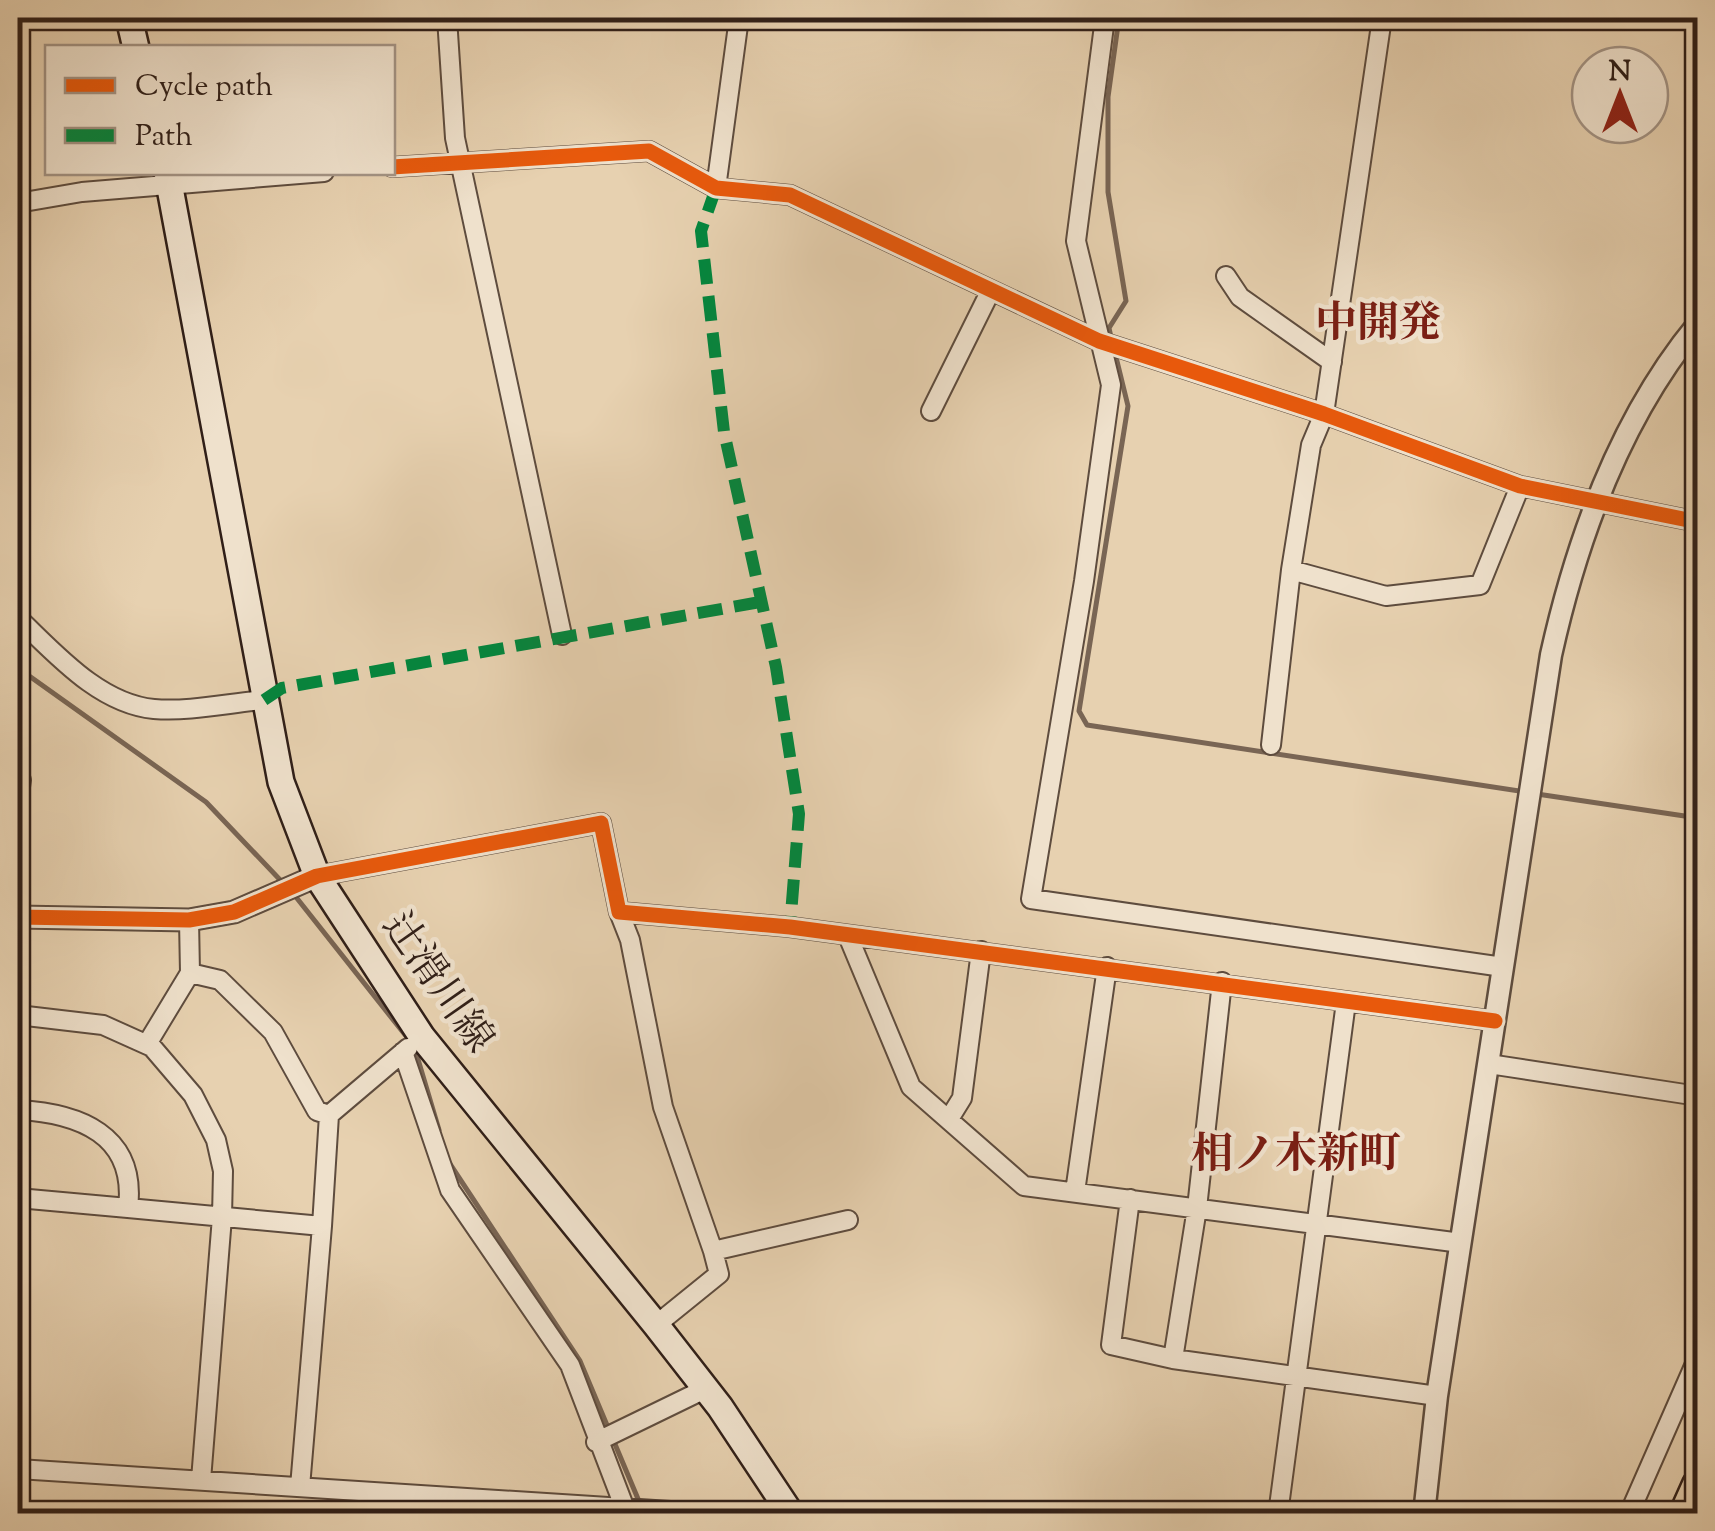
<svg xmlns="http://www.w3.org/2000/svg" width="1715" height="1531" font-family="'Sorts Mill Goudy','Noto Serif JP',serif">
<rect width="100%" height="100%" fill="#e7d1b0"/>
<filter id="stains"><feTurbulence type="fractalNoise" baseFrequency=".002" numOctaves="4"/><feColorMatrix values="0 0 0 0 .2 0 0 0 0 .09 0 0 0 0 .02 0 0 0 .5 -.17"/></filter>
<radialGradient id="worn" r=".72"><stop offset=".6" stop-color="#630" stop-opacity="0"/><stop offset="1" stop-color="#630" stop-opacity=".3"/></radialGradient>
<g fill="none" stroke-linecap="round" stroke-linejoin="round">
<path stroke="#796554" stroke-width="5" d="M1112 342 1109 328 1126 301 1108 192V97L1119 18
M1115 353 1128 406 1079 711 1087 725 1526 792
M18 668 206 802 284 884
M1537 794 1698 818
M292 892 406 1036 417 1056 439 1130
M450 1164 580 1361 641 1506"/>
<g stroke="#5e4c3e" stroke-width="22">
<path id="minor" d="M447 18 455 138 562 635
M1105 18 1076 241 1111 385 1084 581 1031 899 1503 967
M1382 18 1324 414 1311 445 1291 570 1386 596 1480 585 1520 486
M392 167 649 151 716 188 790 195 1099 341 1324 414 1520 486 1698 522
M716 188 739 18
M18 203 82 192 324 172
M1226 276 1240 297 1332 362
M931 411 991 290
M18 618C55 653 99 704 154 709 189 712 229 703 264 700
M1271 745 1291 570
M18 772 21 780 18 801
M317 876 601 823 619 912 790 927 1495 1021
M619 912 630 940 663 1107 713 1251 848 1220
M189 920 190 973 220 980 273 1032 317 1111 329 1115 408 1048
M848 936 911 1087 1024 1186 1461 1243
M1222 982 1197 1208 1173 1359 1437 1396
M18 1015 103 1025 152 1047 193 1095 216 1140 223 1171 222 1217 201 1480
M147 1044 190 973
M403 1052 450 1190 570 1365 627 1514
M1489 1064 1698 1096
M18 1110C78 1113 137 1134 128 1208L322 1226 329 1115
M949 1119 962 1098 981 951
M1075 1192 1107 967
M18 1198 128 1208
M1130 1199 1111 1345 1173 1359
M656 1325 719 1274 713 1251
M596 1442 705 1389
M18 1469 717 1514
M300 1487 322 1226
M1278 1514 1346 1002
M1629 1514 1698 1357"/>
</g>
<g stroke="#5e4c3e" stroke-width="25">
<path id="tertiary" d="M18 917 189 920 234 912 317 876
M1424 1514 1437 1396 1551 655C1577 538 1620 418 1698 324"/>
</g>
<g stroke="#301f18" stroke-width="30">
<path id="secondary" d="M129 18 136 48
M167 172 281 782 317 876 422 1037 656 1325 720 1407 791 1514"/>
</g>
<g stroke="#301f18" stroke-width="35">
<path id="motorway" d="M1685 1514 1698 1485"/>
</g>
<use href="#minor" stroke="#efe1cc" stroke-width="18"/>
<use href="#tertiary" stroke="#efe1cc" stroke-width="20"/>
<use href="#secondary" stroke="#efe1cc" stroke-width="25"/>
<use href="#motorway" stroke="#e7d1b0" stroke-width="30"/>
<path stroke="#00873e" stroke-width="12" stroke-dasharray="25 12" stroke-linecap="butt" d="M716 188 701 231 724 432 776 667 799 814 790 927
M264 700 282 688 760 602"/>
<g stroke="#efe1cc" stroke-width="21">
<path id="cycleway" d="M392 167 649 151 716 188 790 195 1099 341 1324 414 1520 486 1698 522
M18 917 189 920 234 912 317 876 601 823 619 912 790 927 1495 1021"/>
</g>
<use href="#cycleway" stroke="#e8590c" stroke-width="15"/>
</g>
<g text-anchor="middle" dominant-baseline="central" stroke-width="9" stroke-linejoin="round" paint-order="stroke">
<g font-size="40" fill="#301f18" stroke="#efe1cc">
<text transform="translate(436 984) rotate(55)">辻滑川線</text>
</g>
<g font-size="42" font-weight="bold" fill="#7a1f14" stroke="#efe1cc">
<text x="1378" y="326">中開発</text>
<text x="1296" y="1157">相ノ木新町</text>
</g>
</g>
<rect width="1715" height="1531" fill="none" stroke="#e7d1b0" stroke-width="60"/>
<rect x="20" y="20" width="1675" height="1491" fill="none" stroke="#301f18" stroke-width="5"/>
<rect x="30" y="30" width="1655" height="1471" fill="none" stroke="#301f18" stroke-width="2.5"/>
<rect x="45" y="45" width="350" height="130" fill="#efe1cc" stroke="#a39384" stroke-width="2.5"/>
<rect x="65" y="78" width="50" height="15" fill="#e8590c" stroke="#a39384" stroke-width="2.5"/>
<text x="135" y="95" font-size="30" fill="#301f18">Cycle path</text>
<rect x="65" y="128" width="50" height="15" fill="#00873e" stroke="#a39384" stroke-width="2.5"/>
<text x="135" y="145" font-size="30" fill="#301f18">Path</text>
<g transform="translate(1620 95)"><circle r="48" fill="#efe1cc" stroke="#a39384" stroke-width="2.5"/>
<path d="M0-8L18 38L0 25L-18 38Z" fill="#8f2418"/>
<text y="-15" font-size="28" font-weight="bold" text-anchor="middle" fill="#301f18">N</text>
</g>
<rect width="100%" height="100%" filter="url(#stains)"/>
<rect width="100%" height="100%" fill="url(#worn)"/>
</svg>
